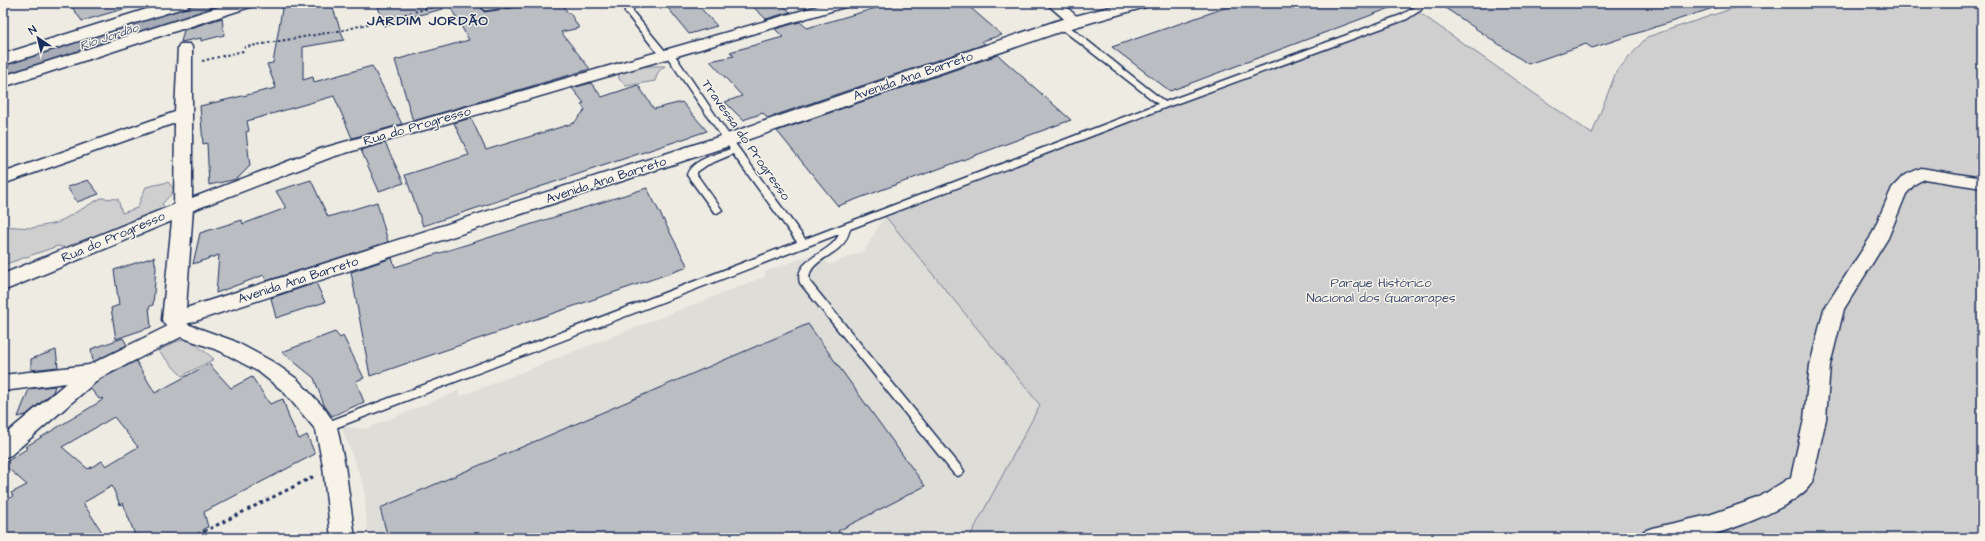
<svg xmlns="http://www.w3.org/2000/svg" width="1985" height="541" font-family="'Architects Daughter',sans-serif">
<rect width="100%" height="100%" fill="#eeebe2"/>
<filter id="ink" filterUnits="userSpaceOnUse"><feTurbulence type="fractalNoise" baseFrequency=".025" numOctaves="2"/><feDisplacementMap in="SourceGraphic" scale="8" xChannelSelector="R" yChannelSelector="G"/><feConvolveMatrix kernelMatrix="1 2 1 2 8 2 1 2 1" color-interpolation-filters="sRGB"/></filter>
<g filter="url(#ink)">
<path fill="#deddd8" d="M885 216 1061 410 975 538H368L364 486 341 426 365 429 458 391 461 396 766 276 764 272 819 252 829 265 864 251Z"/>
<path fill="#cfcfcf" stroke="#757f96" d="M1749 3H1982V538H969L1040 405 885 216 1417 11 1592 134 1616 72 1647 37Z
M635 66H665L658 72 655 81 626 86 619 79 618 71Z
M168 182 175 190 162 204 167 209 68 249 58 246 3 265V226L32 228 57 223 101 198 118 199 122 213 137 208 146 187Z
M188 338 214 359 182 376 158 351 175 342Z"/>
<path fill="#a6abb5" stroke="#6e7992" d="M202 3H228L3 75V65Z"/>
<path fill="#babdc2" stroke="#1b2f5e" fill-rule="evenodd" d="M69 3H129L130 7 82 21Z
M283 3H331L344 40 303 47V80L313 77 314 82 372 66 402 124 352 138 334 96 247 121 249 131 246 132 250 166 237 179 209 185 207 143 203 144 200 106 276 88 267 64 273 63Z
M377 3H442L443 9 411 17 412 20 384 26Z
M448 3H478L484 12 524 6 529 3H561L568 13H570L579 28 561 32 590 69 413 121 395 60 469 40Z
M664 3H696L717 26 689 34Z
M749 3H781L790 12 766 19Z
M893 3H965L1002 35 982 41 985 44 767 118 763 113 743 120 725 102 742 96 710 61 734 56 730 52 783 37 775 29 800 22 807 28Z
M1239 3H1398V5L1170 91 1112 47Z
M1438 3H1719V6L1592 48 1586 44 1528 64Z
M222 18 224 35 201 41V38L181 42 184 30Z
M998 55 1071 120 838 206 777 131Z
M591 83 602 97 638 85 654 109 682 102 707 131 423 226 405 175 469 155 454 123 471 118 486 150 574 123 585 110 581 104 584 103 572 88Z
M385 143 404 183 379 191 361 150Z
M88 180 99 194 77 202 67 187Z
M311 180 328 217 377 202 388 242 266 281 264 275 216 293 219 255 193 264 200 233 242 220 243 224 286 208 276 191Z
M647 188 688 267 370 376 351 272 392 258 395 267Z
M154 257 156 268 153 305 149 307 151 327 116 339 111 308 119 305 114 270Z
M316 283 325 302 276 318 271 298Z
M808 324 925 486 838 531 843 538H388L380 508Z
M335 332 340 338 343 336 364 378 356 381 364 402 332 416 324 405 314 378 282 352Z
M123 338 127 345 93 362 91 349Z
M56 350 58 367 31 370V359Z
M136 361 155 393 209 364 231 388 252 377 270 404 283 399 289 418 299 439 307 435 315 454 204 512 208 527 203 529 205 538H136L123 503 120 505 112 486 83 503 106 538H3V502L13 496 11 493 27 485 3 464 28 448 25 447 101 401 104 398 99 399 90 388 101 379ZM114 417 138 447 106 466 102 461 88 469 62 447Z
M55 386 53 392 26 415 18 417 29 389Z"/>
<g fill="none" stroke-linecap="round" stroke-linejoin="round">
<g stroke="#1b2f5e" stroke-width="3">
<path id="service" d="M479 3H487L489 6 508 3H528L524 5 487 10H484Z
M625 3H633V12L666 52 672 51 731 138 805 239 1158 104 1059 27V23H1065L1165 102 1401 15 1415 7V3H1423L1421 10 1407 19 1167 107 850 229C848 235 846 242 841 246 831 257 805 264 810 282L962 468 964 471 962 474 958 476 954 474 800 283C793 258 832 254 839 234L330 430 326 432 322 430 320 427 322 424 797 242 733 154 707 165 697 172V175L722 210 717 213 714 212 687 175C691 160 717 154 730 149L666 55 660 56 625 12Z"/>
</g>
<g stroke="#1b2f5e" stroke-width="3">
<path id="minor" d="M828 3H850L848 6 332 157 183 214 177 212 174 208 175 123 3 184V173L175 112 178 47 180 44H190L192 47V198L320 149Z
M1046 3H1062L1082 21 1080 24H1070Z
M1921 168 1982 178V188L1924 179 1915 184 1906 194 1888 238 1844 309 1830 365 1826 419 1812 482C1800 506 1725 533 1698 538 1680 541 1659 538 1640 538L1644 531 1652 528 1709 515 1758 498 1791 477 1804 419 1810 365 1824 309 1870 238 1892 188 1903 176Z
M174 313 181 315 187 324 234 341 273 362 297 379 324 408 337 427 345 466 355 538H331L323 466 316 430 283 391 259 372 220 351 181 337 100 378 11 455 3 458V436L66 383 3 391V375L89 365 168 326 164 320 167 315Z"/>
</g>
<g stroke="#1b2f5e" stroke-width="3">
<path id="tertiary" d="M166 3H191L189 6 3 65V54Z
M231 3H255L253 6 3 87V76Z
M1125 3H1151L1149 6 1068 29 735 144 174 328 166 326 162 320 172 221 3 291V274L183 201 190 203 193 208 186 308 721 136 1056 21Z"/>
</g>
<path stroke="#1b2f5e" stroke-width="2" stroke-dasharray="2.5 2.5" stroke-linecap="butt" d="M202 61 243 51 245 47 344 30 448 3"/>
<path stroke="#1b2f5e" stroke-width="3" stroke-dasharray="3.5 3.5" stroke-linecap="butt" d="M191 538 315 476"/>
<use href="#service" fill="#f7f3e8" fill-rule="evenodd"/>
<use href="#minor" fill="#f7f3e8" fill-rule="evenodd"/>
<use href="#tertiary" fill="#f7f3e8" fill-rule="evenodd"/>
</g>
</g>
<g text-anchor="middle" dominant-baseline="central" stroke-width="3" stroke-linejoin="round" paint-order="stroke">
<g font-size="12" font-style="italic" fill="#455478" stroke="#f7f3e8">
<text transform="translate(109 37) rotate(-18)">Rio Jordão</text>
</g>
<g font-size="13" fill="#1b2f5e" stroke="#f7f3e8">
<text transform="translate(913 76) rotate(-19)">Avenida Ana Barreto</text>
<text transform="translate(417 126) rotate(-16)">Rua do Progresso</text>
<text transform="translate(746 140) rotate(55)">Travessa do Progresso</text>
<text transform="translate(606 180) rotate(-18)">Avenida Ana Barreto</text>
<text transform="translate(113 237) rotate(-23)">Rua do Progresso</text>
<text transform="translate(298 280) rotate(-18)">Avenida Ana Barreto</text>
</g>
<g font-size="13" fill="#3f4f75" stroke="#f7f3e8">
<text x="1381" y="283">Parque Histórico<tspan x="1381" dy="15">Nacional dos Guararapes</tspan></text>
</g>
<g font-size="14" font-weight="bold" letter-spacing="1" fill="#1b2f5e" stroke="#f7f3e8">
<text x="428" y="21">JARDIM JORDÃO</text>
</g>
</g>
<rect width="1985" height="541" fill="none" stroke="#f7f3e8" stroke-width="16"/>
<rect x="8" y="8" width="1969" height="525" fill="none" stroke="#1b2f5e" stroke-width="1.5" filter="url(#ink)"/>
<g transform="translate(38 38) rotate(325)" stroke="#f7f3e8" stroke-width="3" paint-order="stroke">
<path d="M0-3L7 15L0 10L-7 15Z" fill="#1b2f5e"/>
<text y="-6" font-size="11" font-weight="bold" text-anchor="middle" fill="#1b2f5e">N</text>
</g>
</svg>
